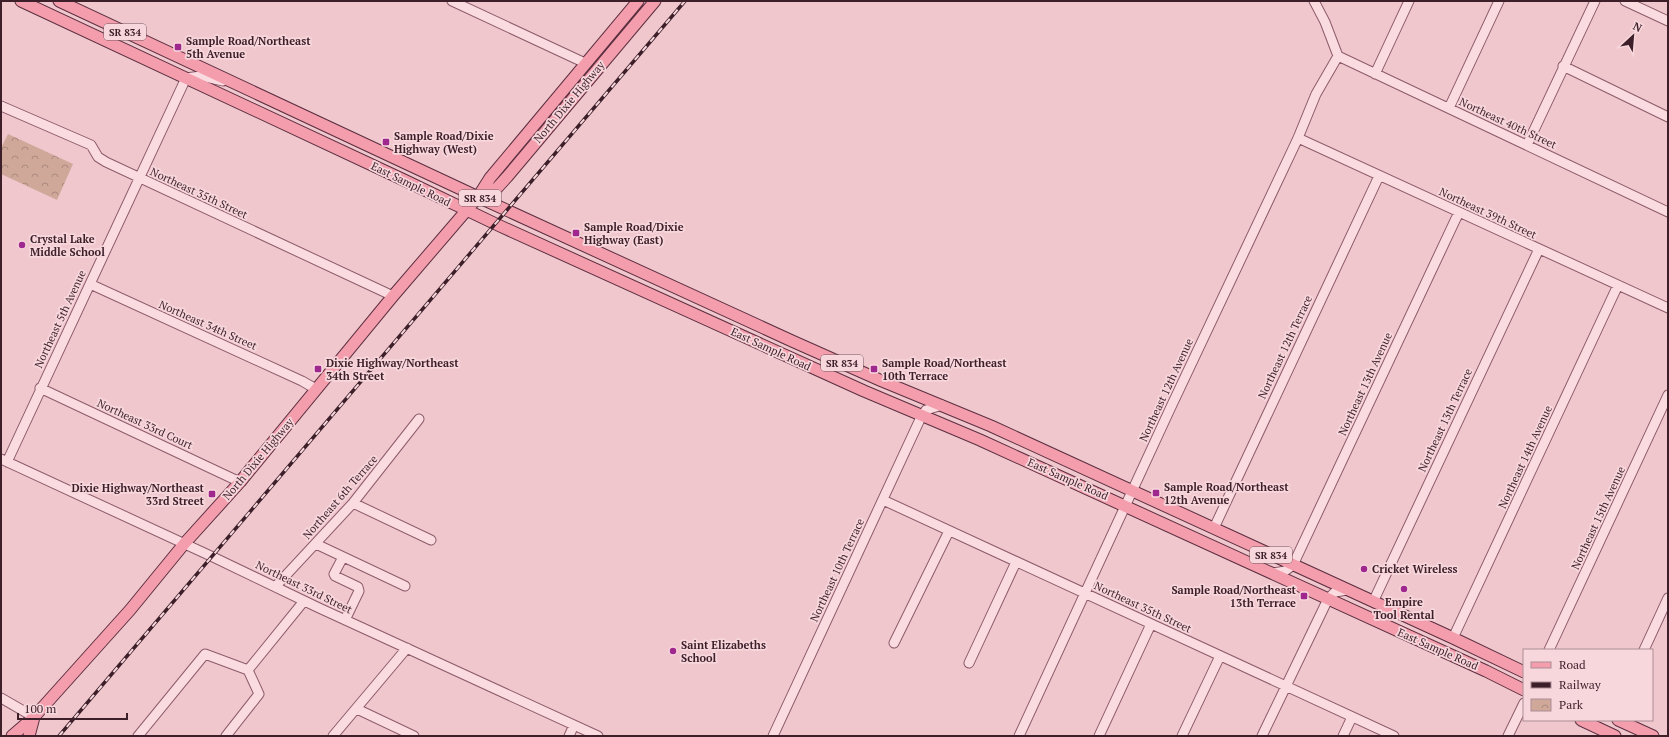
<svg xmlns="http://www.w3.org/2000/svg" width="1669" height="737" font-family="'PT Serif',serif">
<defs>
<pattern id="park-crowns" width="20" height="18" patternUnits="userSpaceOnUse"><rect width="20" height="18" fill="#cfa89a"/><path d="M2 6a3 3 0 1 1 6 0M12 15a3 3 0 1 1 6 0" fill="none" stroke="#a9887e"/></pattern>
</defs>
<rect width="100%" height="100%" fill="#f0c7cd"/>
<path fill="url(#park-crowns)" d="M8 134 73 164 57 200 1 174V148Z"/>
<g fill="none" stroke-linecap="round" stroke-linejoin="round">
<g stroke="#8d5b6b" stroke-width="11">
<path id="minor" d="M452 1 585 63
M1314 1 1325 22 1338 56
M1625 1 1668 21
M1338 56 1668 212
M1563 66 1668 117
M1375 74 1409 1
M1 106 91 145 98 157 106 162 393 296
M1449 108 1499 1
M1298 138 1668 308
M1527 145 1595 1
M90 284 302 381 316 389
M40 388 240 482
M1 459 213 557 317 607 598 736
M7 462 186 78 201 76 223 81
M883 500 1394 736
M353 503 431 540
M1214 528 1379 176
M316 544 405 586
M343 557 334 574 335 576 358 587 359 591 345 620
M1274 573 1285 571 1293 565 1459 212
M275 587 353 503 419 419
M1373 602 1539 249
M1453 638 1618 285
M894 643 949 531
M1549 650 1668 395
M1644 650 1668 598
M969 663 1016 562
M248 670 304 601
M1 698 34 717
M357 709 414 736
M138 736 205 654 248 670 259 694 226 736
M333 736 407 648
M569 736 574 725
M773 736 922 415 926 410 942 405
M1019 736 1170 409 1298 138 1316 94 1338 56
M1099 736 1151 624
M1182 736 1220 656
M1262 736 1328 599 1335 592 1347 590
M1343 736 1352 717
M1508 736 1524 703"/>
</g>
<g stroke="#5b2f40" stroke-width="13">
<path id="major" d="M21 1 404 180 500 226 864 391 980 440 1486 671 1524 690
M59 1 478 197 792 341 882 381 991 426 1453 638 1524 672
M478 197 497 188 507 177 655 1
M1581 720 1615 736
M1618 720 1653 736
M12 736 34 717 130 610 184 544 240 482 393 296 478 197 490 178 638 1
M29 736 34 717"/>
</g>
<use href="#minor" stroke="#fadbe0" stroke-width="9"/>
<use href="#major" stroke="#f49ead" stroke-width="11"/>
<g stroke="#3d1f2a" stroke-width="3.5">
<path id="rail" d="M59 736 685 1"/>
</g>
<use href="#rail" stroke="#f7d7dc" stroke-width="2" stroke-dasharray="6" stroke-linecap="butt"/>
</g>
<g fill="#9f288f" stroke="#f7d7dc" stroke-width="1.5">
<rect x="174" y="43" width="8" height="8" rx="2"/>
<rect x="382" y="138" width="8" height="8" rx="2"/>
<rect x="572" y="229" width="8" height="8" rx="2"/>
<circle cx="22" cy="245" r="4"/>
<rect x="314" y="365" width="8" height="8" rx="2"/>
<rect x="870" y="365" width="8" height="8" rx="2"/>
<rect x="1152" y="489" width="8" height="8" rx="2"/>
<rect x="208" y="490" width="8" height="8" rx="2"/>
<circle cx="1364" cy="569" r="4"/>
<circle cx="1404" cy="589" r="4"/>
<rect x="1300" y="592" width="8" height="8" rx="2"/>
<circle cx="673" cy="651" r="4"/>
</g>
<g text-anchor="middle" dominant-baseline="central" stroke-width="3.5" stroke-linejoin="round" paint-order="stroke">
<g fill="#f7d7dc" stroke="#75565f" stroke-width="1">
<rect x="104" y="24" width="42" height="16" rx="3"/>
<rect x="459" y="190" width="42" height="16" rx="3"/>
<rect x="821" y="355" width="42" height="16" rx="3"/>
<rect x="1250" y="547" width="42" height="16" rx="3"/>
</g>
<g font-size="10" font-weight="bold" fill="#3d1f2a">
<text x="125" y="32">SR 834</text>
<text x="480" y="198">SR 834</text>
<text x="842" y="363">SR 834</text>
<text x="1271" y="555">SR 834</text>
</g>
<g font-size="11" font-weight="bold" fill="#3d1f2a" stroke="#f7d7dc" text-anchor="start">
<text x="186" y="41">Sample Road/Northeast<tspan x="186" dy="13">5th Avenue</tspan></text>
<text x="394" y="136">Sample Road/Dixie<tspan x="394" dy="13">Highway (West)</tspan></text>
<text x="584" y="227">Sample Road/Dixie<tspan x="584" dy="13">Highway (East)</tspan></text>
<text x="30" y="239">Crystal Lake<tspan x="30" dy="13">Middle School</tspan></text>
<text x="326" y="363">Dixie Highway/Northeast<tspan x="326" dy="13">34th Street</tspan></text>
<text x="882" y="363">Sample Road/Northeast<tspan x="882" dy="13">10th Terrace</tspan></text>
<text x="1164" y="487">Sample Road/Northeast<tspan x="1164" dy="13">12th Avenue</tspan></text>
<text x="204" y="488" text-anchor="end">Dixie Highway/Northeast<tspan x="204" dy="13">33rd Street</tspan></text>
<text x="1372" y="569">Cricket Wireless</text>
<text x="1296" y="590" text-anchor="end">Sample Road/Northeast<tspan x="1296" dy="13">13th Terrace</tspan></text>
<text x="1404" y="602" text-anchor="middle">Empire<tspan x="1404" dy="13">Tool Rental</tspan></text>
<text x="681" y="645">Saint Elizabeths<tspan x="681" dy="13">School</tspan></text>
</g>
<g font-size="11" fill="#3d1f2a" stroke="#f7d7dc">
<text transform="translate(569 102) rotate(-50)">North Dixie Highway</text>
<text transform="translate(1508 123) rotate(25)">Northeast 40th Street</text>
<text transform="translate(411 184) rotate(26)">East Sample Road</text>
<text transform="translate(199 193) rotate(25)">Northeast 35th Street</text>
<text transform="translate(1488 213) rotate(25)">Northeast 39th Street</text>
<text transform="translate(60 319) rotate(-65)">Northeast 5th Avenue</text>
<text transform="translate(208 325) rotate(24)">Northeast 34th Street</text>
<text transform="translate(1285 347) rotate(-65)">Northeast 12th Terrace</text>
<text transform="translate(771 349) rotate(25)">East Sample Road</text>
<text transform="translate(1365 384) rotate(-65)">Northeast 13th Avenue</text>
<text transform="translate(1166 390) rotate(-65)">Northeast 12th Avenue</text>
<text transform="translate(1445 420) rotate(-65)">Northeast 13th Terrace</text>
<text transform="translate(145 424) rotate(25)">Northeast 33rd Court</text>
<text transform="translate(1525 457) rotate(-65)">Northeast 14th Avenue</text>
<text transform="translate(258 459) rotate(-50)">North Dixie Highway</text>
<text transform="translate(1068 479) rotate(24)">East Sample Road</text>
<text transform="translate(340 497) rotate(-49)">Northeast 6th Terrace</text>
<text transform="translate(1598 518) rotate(-65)">Northeast 15th Avenue</text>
<text transform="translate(837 570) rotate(-65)">Northeast 10th Terrace</text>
<text transform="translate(304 587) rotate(26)">Northeast 33rd Street</text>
<text transform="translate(1143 607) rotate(25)">Northeast 35th Street</text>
<text transform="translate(1438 649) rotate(24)">East Sample Road</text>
</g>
</g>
<rect width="1669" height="737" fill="none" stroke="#3d1f2a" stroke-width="4"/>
<rect x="1523" y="649" width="130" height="72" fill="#f7d7dc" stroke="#ad8d95"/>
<rect x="1531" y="662" width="20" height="6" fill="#f49ead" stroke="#ad8d95"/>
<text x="1559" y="669" font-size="12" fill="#3d1f2a">Road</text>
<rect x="1531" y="682" width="20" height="6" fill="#3d1f2a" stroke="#ad8d95"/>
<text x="1559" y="689" font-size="12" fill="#3d1f2a">Railway</text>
<rect x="1531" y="699" width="20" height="12" fill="url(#park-crowns)" stroke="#ad8d95"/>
<text x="1559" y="709" font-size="12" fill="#3d1f2a">Park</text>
<g transform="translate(1633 36) rotate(26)" stroke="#f7d7dc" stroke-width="3" paint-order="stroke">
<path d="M0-3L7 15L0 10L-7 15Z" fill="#3d1f2a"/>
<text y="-6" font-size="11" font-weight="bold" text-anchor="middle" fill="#3d1f2a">N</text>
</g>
<path d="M18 713v6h109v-6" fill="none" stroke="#3d1f2a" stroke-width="2"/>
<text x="24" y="713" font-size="12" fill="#3d1f2a" stroke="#f7d7dc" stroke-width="3" paint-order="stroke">100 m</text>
</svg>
